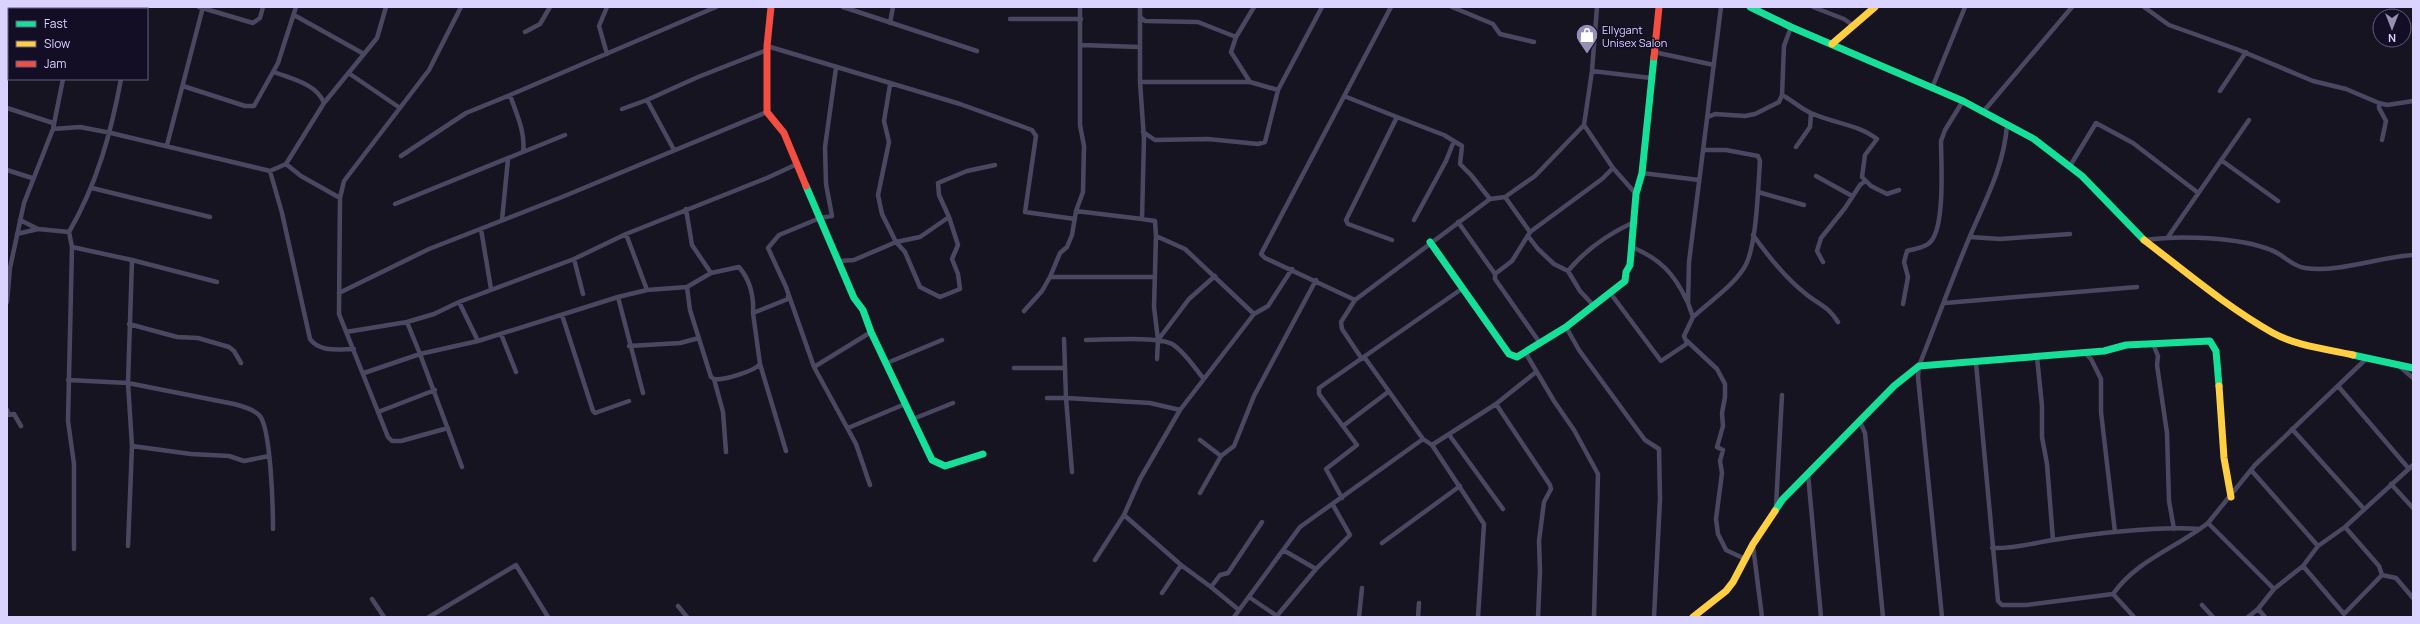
<svg xmlns="http://www.w3.org/2000/svg" width="2420" height="624" font-family="Manrope,sans-serif">
<rect width="100%" height="100%" fill="#161420"/>
<g fill="none" stroke-linecap="round" stroke-linejoin="round">
<path stroke="#4a4861" stroke-width="4.5" d="M199 7 253 23 260 18 263 7
M843 7 977 51
M1140 7V17L1145 21 1198 22 1236 37
M1452 7 1493 24 1500 34 1534 42
M1597 7 1592 71 1584 125 1613 168 1636 194
M1813 7 1844 19 1854 26
M2144 7 2169 25 2239 50 2313 81 2346 89 2379 103 2387 105 2413 101
M22 9V7
M75 9V7
M140 9 141 7
M294 15 364 54
M1140 17V82L1144 139 1142 219 1155 221 1156 236
M1010 19H1081
M890 23 893 7
M525 32 540 24 550 7
M7 44 9 39
M1082 45 1139 47
M767 46 960 104 1032 130 1036 136 1025 212 1075 219
M1654 52 1714 65
M607 54 599 26 607 7
M836 68 825 147 826 184 832 216 820 218 779 235 768 248 786 287 814 367 871 332
M1592 71 1651 78
M274 72C292 79 317 84 324 103
M350 74 400 108
M1140 82H1250L1278 90 1322 7
M1250 82 1231 52 1236 37 1254 7
M890 85 884 121 889 142 878 195 882 214 896 242 905 252 920 287 940 297 960 289 958 274 952 259 958 245 949 217
M183 86 245 106H254L278 63 296 7
M1932 88 1965 7
M2220 91 2246 52
M510 95 716 7
M1782 95C1792 100 1801 109 1811 113 1832 123 1858 124 1877 139L1865 155 1862 177 1871 186 1887 194 1899 190
M1344 96 1397 117 1346 220 1348 224 1392 240
M2379 103V108L2386 121 2382 140
M7 108 53 123
M622 109 647 100
M1983 112 2072 7
M1397 117 1444 135 1462 146 1460 164 1471 175 1490 199
M1708 117 1715 114 1745 116 1755 114 1779 102 1782 95 1784 46 1791 27
M53 129 80 127 111 133 270 171 286 164 324 103 377 38 386 7
M1143 132 1155 140 1208 139 1258 144 1265 142 1278 90
M167 145 203 7
M1796 147 1810 127 1811 113
M674 150 647 100 698 77 767 50
M523 152 565 135
M2221 160 2278 201
M286 164 301 176 340 198
M2070 166 2096 123 2133 143 2197 192
M7 170 32 178
M270 171 282 213 310 339C320 353 340 349 354 349
M1642 173 1699 180
M1816 176 1852 196
M92 188 210 217
M1758 192 1804 205
M1505 197 1530 232 1602 179 1613 168
M395 204 523 152C526 133 516 113 510 95L466 113 401 156
M686 209 692 245 711 273
M1076 211 1142 219
M20 220 38 229
M502 220 508 159
M1414 220 1446 161 1454 141
M1458 222 1495 274
M481 229 491 289
M69 232C97 184 111 133 121 79
M1530 232 1512 261 1495 274V279L1540 343
M17 234 38 229 69 232 72 247 68 421 74 464V549
M1753 235C1768 256 1785 278 1806 294 1819 305 1828 306 1838 322
M1528 236 1538 249 1554 264 1568 271 1580 291 1594 306
M1970 237 2000 239 2070 234
M2168 237 2249 120
M2145 240C2179 235 2239 237 2271 250 2283 254 2291 266 2305 268 2338 273 2379 257 2413 255
M72 247 132 260 217 282
M1632 247C1660 259 1674 273 1687 301
M574 259 583 294
M840 261 854 260 896 242 920 237 949 217 939 195 938 183 967 171 995 165
M1823 262 1817 251 1821 238 1845 208 1860 185 1865 181
M1568 271C1586 249 1608 234 1634 222
M1050 277H1155
M687 287 690 310 711 377 714 379C722 381 755 371 760 364
M647 290 687 287 711 273 739 267C750 280 754 296 753 313
M339 293 429 249 562 197 767 112
M1611 294 1661 361 1685 345 1687 343 1684 336 1693 317 1688 303 1689 262 1721 7
M618 297 643 393
M1355 300 1490 199 1505 197 1535 176 1584 125
M7 302 10 268 24 203 53 129 63 79
M459 302 478 341
M1945 303 2137 287
M1903 304 1908 277 1904 262 1907 251C1914 249 1923 248 1928 244 1946 233 1941 161 1941 141L1945 130 1963 101
M1024 311 1042 291 1050 277 1060 253 1067 247 1072 235 1076 211 1083 192 1084 146 1080 125V7
M562 315 593 411 595 413 629 401
M1693 317C1710 301 1731 288 1744 268 1757 248 1758 186 1760 161L1758 156 1726 150H1703
M407 322 420 354 478 341 618 297 647 290 626 234
M129 324 177 337 198 338 229 347 234 351 241 363
M1566 327 1579 350 1639 432 1645 440 1659 449 1660 499 1654 617
M346 332 407 322 434 314 459 302 574 259 626 234 767 178 797 164
M501 334 516 372
M1086 340C1104 340 1158 336 1172 344 1184 351 1194 367 1203 378
M1158 340 1189 299 1215 276
M1687 343V341L1717 369 1725 384V397L1722 413 1723 426 1717 447 1723 450 1720 461 1722 473 1716 519 1718 534 1726 550 1745 559
M2153 344 2158 356 2157 365 2167 433 2169 501 2174 529
M629 346 680 343 699 338
M1525 352 1554 401 1574 430 1598 474 1594 617
M2084 352 2091 359 2101 379V412L2115 532
M2037 357 2042 406V437L2047 464 2053 540
M1365 358 1423 439 1432 445 1484 524 1478 617
M1157 359 1158 340 1154 307 1156 236 1185 249 1254 314
M1362 359 1342 329 1341 322 1355 300 1265 258 1261 254 1391 7
M887 363 942 340
M1976 363 1998 601 2002 605H2026L2113 594
M2399 366 2413 378
M814 367 856 444 870 485
M1014 368H1065
M364 373 420 354 462 467
M714 379 723 412 726 452
M68 380 128 383 234 404C242 406 253 409 259 415 271 426 273 509 273 529
M2338 386 2409 469
M1047 398H1066L1064 339
M1496 404 1550 485 1551 489 1544 502 1539 541 1540 571 1538 617
M7 410 9 415 14 414 21 426
M378 412 435 390
M913 419 953 403
M1860 422 1865 433 1883 617
M1343 426 1388 392
M448 428 401 441H392L388 437 339 314 340 198 344 181 429 70 461 7
M848 428 905 404
M2292 429 2364 509
M1450 436 1503 509
M1200 440 1221 456
M1432 445 1496 404 1536 372
M132 446 191 454 229 456 244 461 269 456
M786 451 760 364 753 313 788 299V296
M2251 470 2318 546
M1072 472 1066 398 1150 403 1180 410
M1808 474 1821 617
M2391 484 2413 508
M1200 493 1221 456 1234 446 1254 396 1316 280
M1342 498 1326 469 1357 445 1319 394V388L1463 288
M1776 506 1782 395
M1124 515 1181 565 1162 593
M2208 523 2255 465 2366 359
M1382 543 1460 486
M128 546 132 446 128 383 132 260
M1753 546 1762 617
M1992 548C2013 549 2033 543 2053 540 2099 533 2154 526 2200 529
M1283 550 1316 569
M1095 560 1124 515 1140 479 1180 410 1254 314 1268 306 1292 269
M1181 565 1211 587 1220 575 1228 573 1262 522
M2303 566 2344 614 2382 575 2379 566 2345 527
M2382 575 2396 578 2413 598
M1211 587 1239 610
M1249 597 1277 616
M372 599 384 617
M2202 605 2213 617
M678 606 687 617
M2258 609 2265 617
M429 617 516 565 548 617
M1234 617 1300 527 1423 439
M1276 617 1316 569 1350 535 1333 505
M1359 617 1362 588
M1418 617 1419 603
M1942 617 1918 377 1919 366C1936 323 1952 279 1970 236 1986 199 2004 166 2007 125
M2134 617 2113 594C2137 560 2176 548 2208 523L2274 589
M2248 617 2258 609 2274 589 2303 566 2318 546 2345 527 2413 465"/>
<path stroke="#16e098" stroke-width="7" d="M1750 7 1791 27 1963 101 2034 139 2082 176 2144 240
M806 186 854 298 863 310 871 332 932 460 945 466 983 454
M1430 242 1509 354 1517 357 1566 327 1625 281 1626 272 1630 265 1636 194 1642 173 1654 57
M2353 355 2413 368
M1775 511 1782 500 1894 386 1919 366 2104 351 2126 345 2210 341 2216 351 2219 386"/>
<path stroke="#ffcf43" stroke-width="7" d="M1832 44 1875 7
M2144 240C2186 272 2227 307 2273 333 2297 346 2327 349 2353 355
M2219 386 2224 458 2231 497
M1693 617 1726 591 1733 582 1753 544 1775 511"/>
<path stroke="#f24e42" stroke-width="7" d="M771 7 767 46V112L784 133 806 186
M1654 57 1659 7"/>
</g>
<defs>
<g id="shop-pin" transform="scale(1.15)"><path d="M0 17L-7.5 6A9.5 9.5 0 1 1 7.5 6Z" fill="#9590b1" stroke="#130e26"/><path d="M-5-2.5h2.3a2.7 3.5 0 0 1 5.4 0H5L5.5 6h-11ZM-1.5-2.5h3a1.5 2.3 0 0 0-3 0Z" fill="#fff"/></g>
</defs>
<g fill-rule="evenodd">
<use href="#shop-pin" x="1587" y="35"/>
</g>
<g text-anchor="middle" dominant-baseline="central" stroke-width="3" stroke-linejoin="round" paint-order="stroke">
<g font-size="11" fill="#dad3ff" stroke="#130e26" text-anchor="start">
<text x="1602" y="29">Ellygant<tspan x="1602" dy="13">Unisex Salon</tspan></text>
</g>
</g>
<rect width="2420" height="624" fill="none" stroke="#dad3ff" stroke-width="16"/>
<rect x="8" y="8" width="140" height="72" fill="#130e26" stroke="#635d7d"/>
<rect x="16" y="21" width="20" height="6" fill="#16e098" stroke="#635d7d"/>
<text x="44" y="28" font-size="12" fill="#dad3ff">Fast</text>
<rect x="16" y="41" width="20" height="6" fill="#ffcf43" stroke="#635d7d"/>
<text x="44" y="48" font-size="12" fill="#dad3ff">Slow</text>
<rect x="16" y="61" width="20" height="6" fill="#f24e42" stroke="#635d7d"/>
<text x="44" y="68" font-size="12" fill="#dad3ff">Jam</text>
<g transform="translate(2392 28) rotate(180)"><circle r="19" fill="#130e26" stroke="#635d7d"/>
<path d="M0-3L7 15L0 10L-7 15Z" fill="#9590b1"/>
<text y="-6" font-size="11" font-weight="bold" text-anchor="middle" fill="#dad3ff">N</text>
</g>
</svg>
